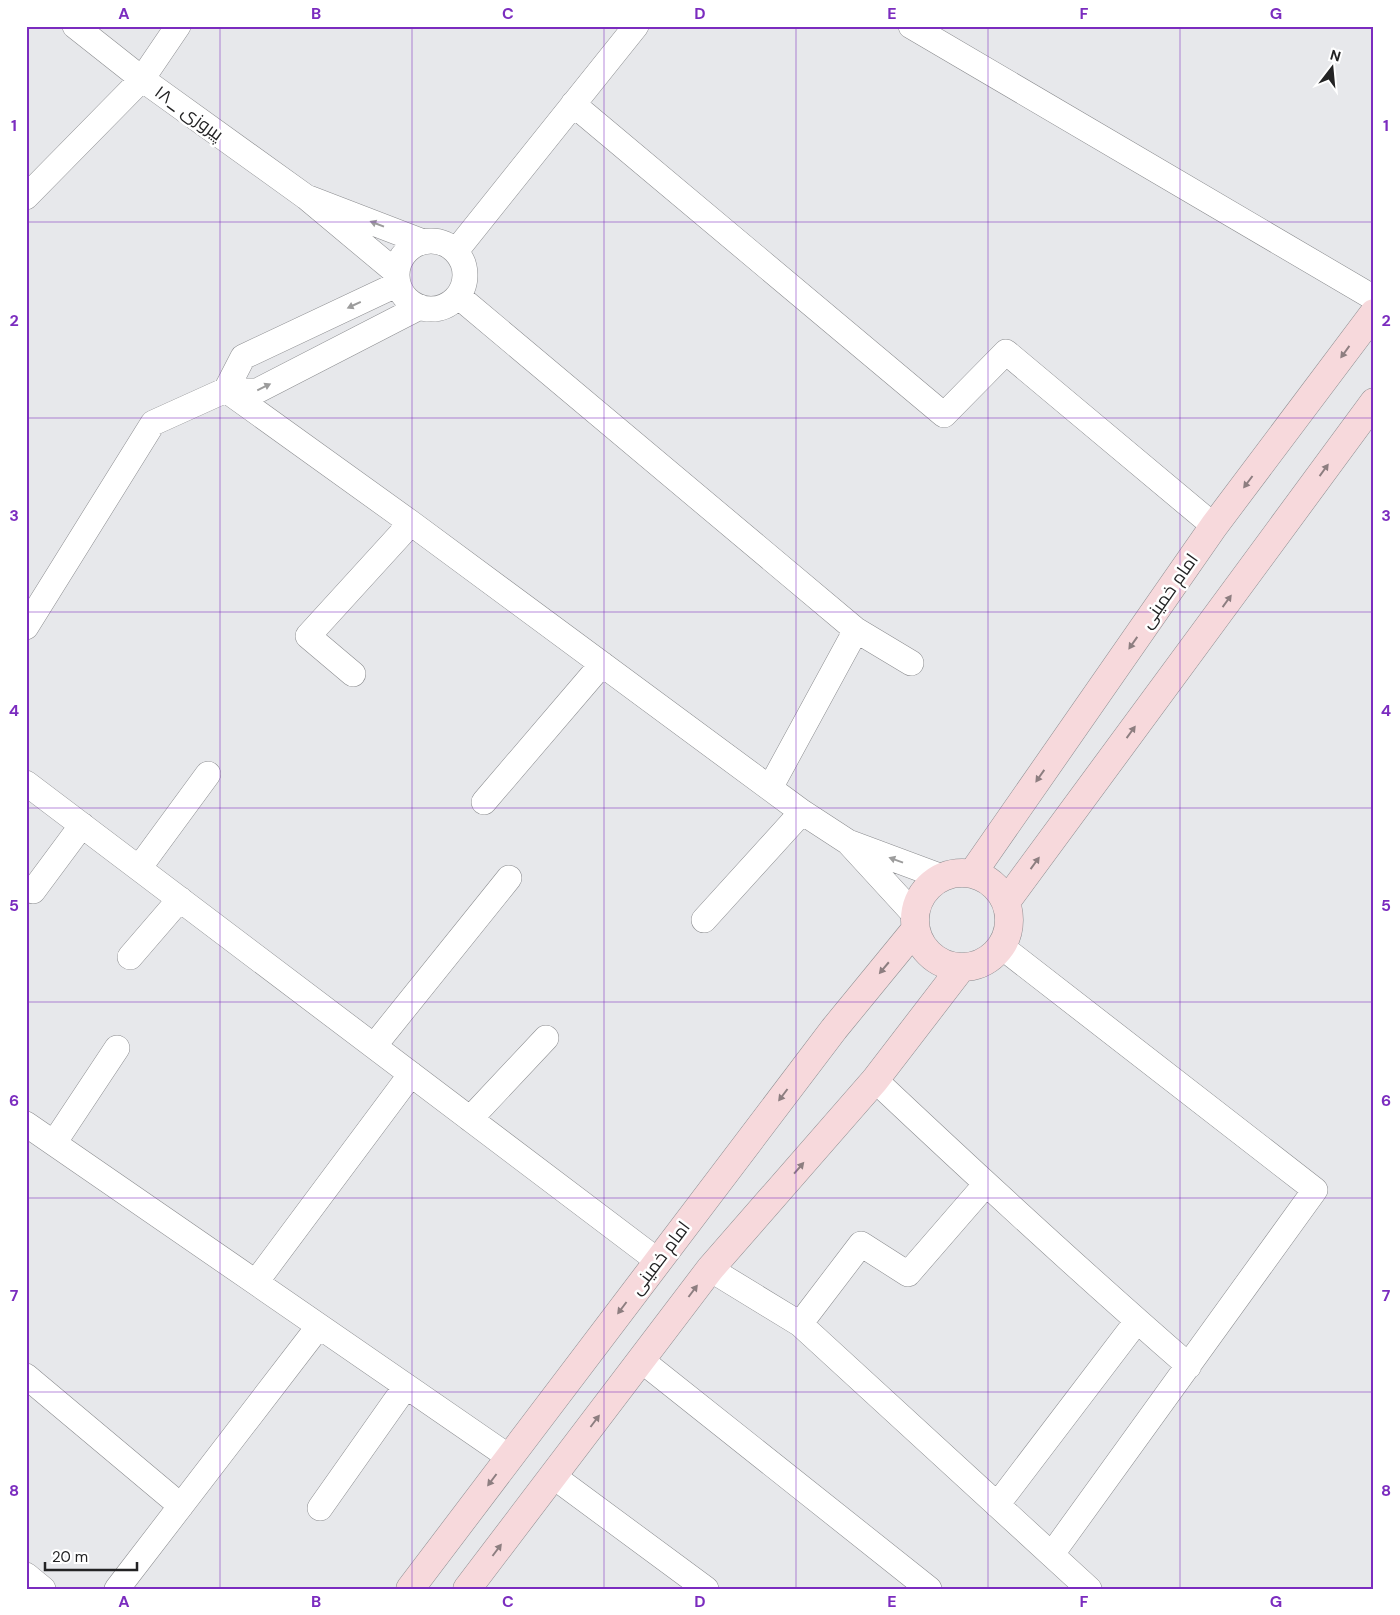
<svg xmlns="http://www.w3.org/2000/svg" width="1400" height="1615" font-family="'DM Sans',Cairo,sans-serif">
<rect width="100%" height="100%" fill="#e7e8eb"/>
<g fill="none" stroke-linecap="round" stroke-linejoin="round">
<g stroke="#8b8c8f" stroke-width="26">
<path id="street" d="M75 26 142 79 306 197
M911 26 1374 298
M573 104 944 415 1006 352 1214 526
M26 197 142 79 178 26
M397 275a34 34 0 1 1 68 0a34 34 0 1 1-68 0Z
M456 251 636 26
M397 273 306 197 423 242
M398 284 243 357 226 390 257 391 420 307
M458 296 856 630 911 663
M26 627 153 423 226 390 411 523 802 812 848 842
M353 674 308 636 411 523
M26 783 658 1261
M770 788 856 630
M484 802 602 664
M139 868 208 774
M33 891 82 825
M914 914 848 842 942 877
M704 920 802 812
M1002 947 1315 1190 1052 1554
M130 957 180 899
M374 1046 509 878
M875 1080C978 1177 1082 1273 1189 1366
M470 1119 546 1038
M26 1124 509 1457
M54 1143 117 1048
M710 1269 800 1324 1089 1589
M256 1282 411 1074
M800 1324 861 1244 908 1274 986 1184
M641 1360 929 1589
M26 1376 181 1506
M553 1476 706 1589
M997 1505 1137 1321
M320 1508 406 1386
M26 1575 43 1589
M117 1589 319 1326"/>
</g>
<g stroke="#8b8c8f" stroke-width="29">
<path id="secondary" d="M915 920a47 47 0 1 1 94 0a47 47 0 1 1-94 0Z
M972 874 1214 526 1374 313
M1006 902 1374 402
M410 1589 834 1029 915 930
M467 1589 710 1269 875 1080 961 968"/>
</g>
<use href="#street" stroke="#fff" stroke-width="25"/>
<use href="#secondary" stroke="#f7d9dc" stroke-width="28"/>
</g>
<defs><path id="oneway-solid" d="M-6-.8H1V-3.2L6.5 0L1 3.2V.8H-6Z" transform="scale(1.25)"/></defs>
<g fill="#9c9c9c">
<use href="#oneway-solid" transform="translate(377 224) rotate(-159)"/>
<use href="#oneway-solid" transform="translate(354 305) rotate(155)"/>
<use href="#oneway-solid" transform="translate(264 387) rotate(-26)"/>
<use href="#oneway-solid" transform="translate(896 860) rotate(-160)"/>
</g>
<g fill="#8d7e80">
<use href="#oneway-solid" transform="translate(1345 352) rotate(126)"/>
<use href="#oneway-solid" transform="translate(1324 470) rotate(-54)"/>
<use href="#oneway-solid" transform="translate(1248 482) rotate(127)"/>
<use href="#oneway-solid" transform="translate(1227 601) rotate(-54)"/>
<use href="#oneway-solid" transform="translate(1133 643) rotate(125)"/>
<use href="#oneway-solid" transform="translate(1131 732) rotate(-54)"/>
<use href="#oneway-solid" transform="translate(1040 776) rotate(125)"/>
<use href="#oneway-solid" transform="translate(1035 863) rotate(-54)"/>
<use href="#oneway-solid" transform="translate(884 968) rotate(130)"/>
<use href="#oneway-solid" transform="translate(783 1095) rotate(127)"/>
<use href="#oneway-solid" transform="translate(799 1168) rotate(-49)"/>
<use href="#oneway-solid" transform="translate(693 1291) rotate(-53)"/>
<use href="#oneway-solid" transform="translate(622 1308) rotate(127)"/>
<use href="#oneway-solid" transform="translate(595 1421) rotate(-53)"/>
<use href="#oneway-solid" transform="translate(492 1480) rotate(127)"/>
<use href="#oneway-solid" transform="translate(497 1550) rotate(-53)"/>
</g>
<path fill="none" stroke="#7b2cbf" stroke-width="1" stroke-opacity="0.55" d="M220 26V1589M412 26V1589M604 26V1589M796 26V1589M988 26V1589M1180 26V1589M26 222H1374M26 418H1374M26 612H1374M26 808H1374M26 1002H1374M26 1198H1374M26 1392H1374"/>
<g text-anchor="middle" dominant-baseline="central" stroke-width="5" stroke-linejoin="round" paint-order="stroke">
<g font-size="18" fill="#232324" stroke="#fff">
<text transform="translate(189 113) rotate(36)">پیروزی _۱۸</text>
<text transform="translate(1169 591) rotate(-55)">امام خمینی</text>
<text transform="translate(660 1258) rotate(-53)">امام خمینی</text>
</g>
</g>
<rect width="1400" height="1615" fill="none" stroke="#ffffff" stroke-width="55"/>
<g transform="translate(1332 68) rotate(16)" stroke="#ffffff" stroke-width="4" paint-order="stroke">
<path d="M0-4L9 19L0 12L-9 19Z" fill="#232324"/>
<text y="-8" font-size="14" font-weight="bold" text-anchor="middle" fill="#232324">N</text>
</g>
<path d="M45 1562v8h92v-8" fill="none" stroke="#232324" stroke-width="2.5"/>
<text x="52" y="1562" font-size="15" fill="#232324" stroke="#ffffff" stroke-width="4" paint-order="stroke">20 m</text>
<rect x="28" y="28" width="1344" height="1560" fill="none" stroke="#7b2cbf" stroke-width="2"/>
<g font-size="16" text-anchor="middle" font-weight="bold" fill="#7b2cbf">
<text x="124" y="19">A</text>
<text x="316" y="19">B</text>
<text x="508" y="19">C</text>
<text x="700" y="19">D</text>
<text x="892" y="19">E</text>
<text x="1084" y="19">F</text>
<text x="1276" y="19">G</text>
<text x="14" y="131">1</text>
<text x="1386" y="131">1</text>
<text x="14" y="326">2</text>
<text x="1386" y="326">2</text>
<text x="14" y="521">3</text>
<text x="1386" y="521">3</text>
<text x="14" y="716">4</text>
<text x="1386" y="716">4</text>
<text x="14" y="911">5</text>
<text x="1386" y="911">5</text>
<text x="14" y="1106">6</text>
<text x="1386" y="1106">6</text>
<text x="14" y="1301">7</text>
<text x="1386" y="1301">7</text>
<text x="14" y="1496">8</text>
<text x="1386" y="1496">8</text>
<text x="124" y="1607">A</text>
<text x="316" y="1607">B</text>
<text x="508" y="1607">C</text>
<text x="700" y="1607">D</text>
<text x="892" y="1607">E</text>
<text x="1084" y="1607">F</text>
<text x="1276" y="1607">G</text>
</g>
</svg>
